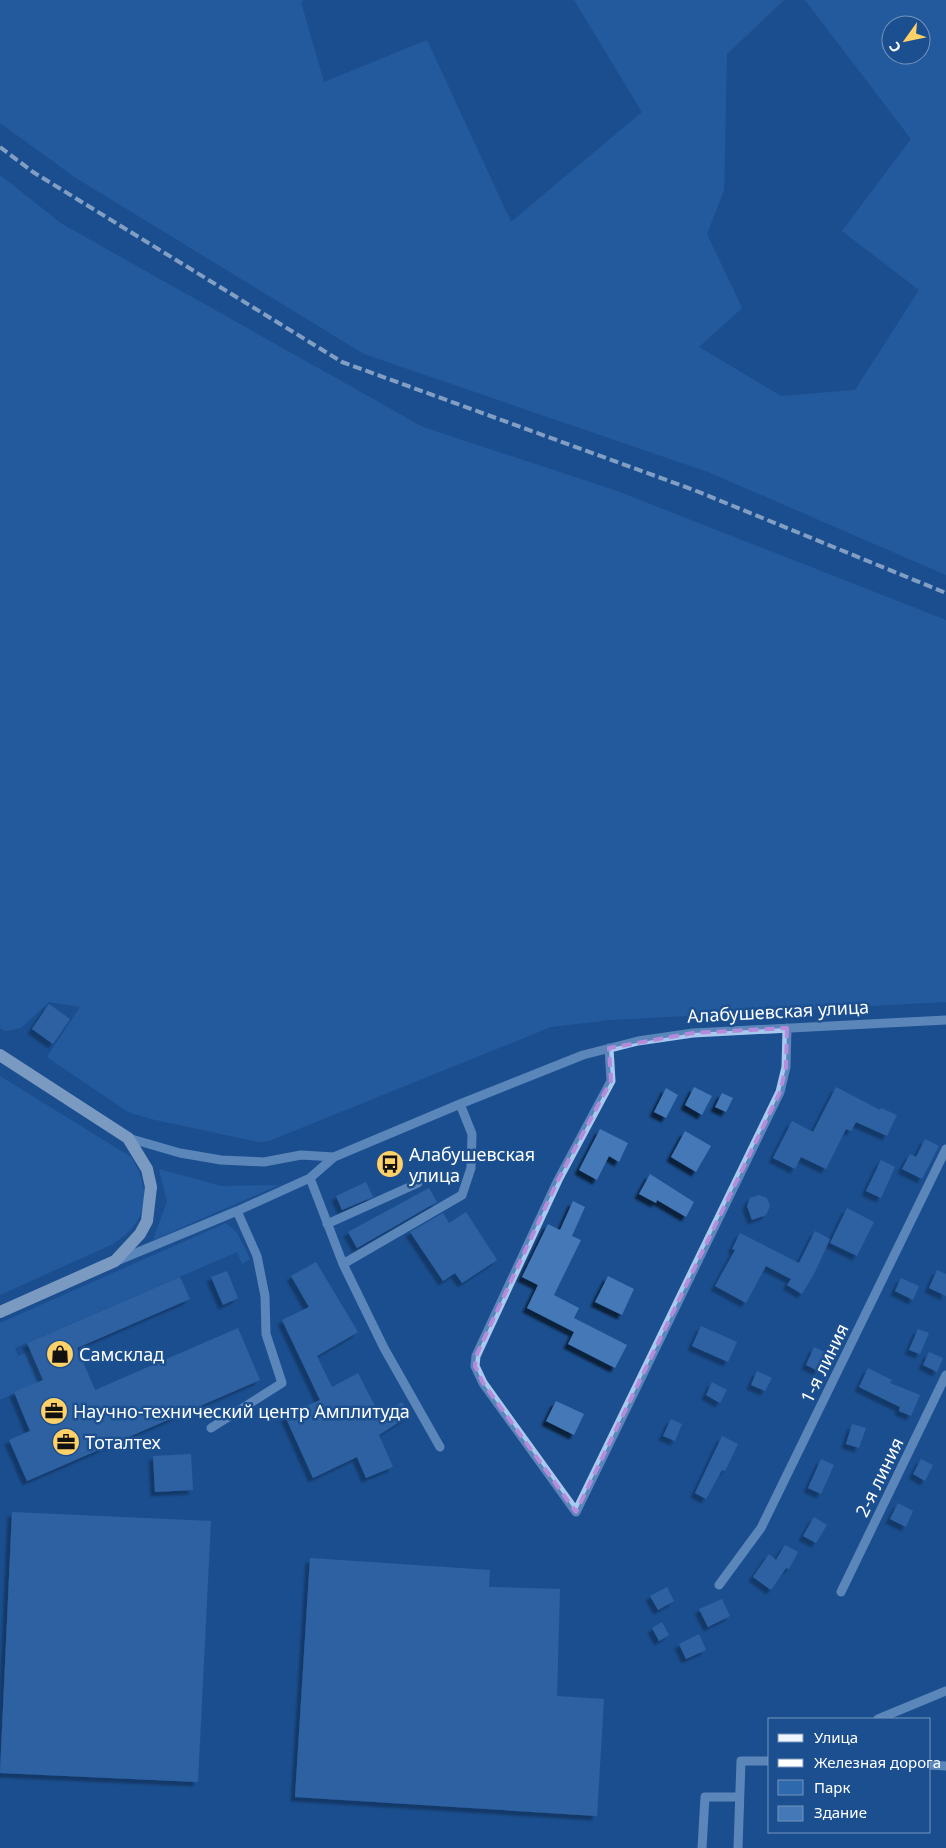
<svg xmlns="http://www.w3.org/2000/svg" width="946" height="1848" font-family="'Noto Sans',sans-serif">
<defs>
<filter id="shadow"><feDropShadow dx="-4.5" dy="4.5" stdDeviation="1" flood-color="#0009"/></filter>
</defs>
<rect width="100%" height="100%" fill="#1b4f8f"/>
<path fill="#2e69ad" fill-rule="evenodd" d="M0 0H304L301 2 324 82 427 40 511 222 642 112 574 0H784L727 54 724 190 707 234 742 308 699 347 781 396 855 390 919 290 842 231 911 139 805 0H946V575L708 472 364 354 76 178 0 123ZM891 25H921V55H891Z
M0 175 62 224 423 427 617 491 946 620V1002L610 1020 551 1027 269 1141 258 1142 151 1119 128 1112 47 1057 80 1007 49 1002 21 1028 5 1031 0 1028Z
M0 1076 131 1157C153 1192 148 1222 113 1244L0 1295Z
M159 1169 221 1186 279 1185 153 1240 167 1202Z
M226 1223 237 1233 250 1259 242 1264 237 1252 15 1348 18 1356 30 1351 43 1380 0 1400V1323Z"/>
<path fill="#4478b7" filter="url(#shadow)" d="M49 1004 70 1019 53 1044 32 1029Z
M694 1087 712 1096 702 1115 685 1105Z
M836 1087 880 1110 881 1108 897 1115 887 1136 856 1122 851 1131 846 1129 826 1169 801 1157 795 1169 773 1158 792 1121 813 1132Z
M666 1088 678 1095 666 1118 654 1112Z
M722 1093 733 1098 726 1112 715 1107Z
M600 1129 628 1143 619 1162 609 1156 597 1180 579 1170Z
M685 1131 711 1146 696 1172 671 1157Z
M925 1139 939 1146 922 1179 902 1169 910 1154 916 1157Z
M881 1160 895 1167 881 1198 866 1191Z
M650 1174 694 1202 686 1217 657 1200 656 1203 639 1194Z
M366 1182 373 1197 342 1210 336 1196Z
M429 1188 437 1202 357 1248 348 1232Z
M759 1195 767 1198 770 1206 766 1215 752 1220 747 1206 750 1198Z
M573 1201 585 1207 572 1236 581 1240 554 1295 579 1308 574 1318 627 1345 615 1368 568 1344 574 1332 527 1308 538 1285 522 1277 548 1224 560 1230Z
M847 1208 874 1222 857 1256 830 1243Z
M466 1212 497 1260 462 1283 455 1273 443 1281 410 1232 443 1213 449 1223Z
M815 1231 830 1239 815 1272 802 1294 787 1285 791 1279 766 1266 746 1303 715 1286 735 1250 732 1249 740 1233 799 1263Z
M316 1262 358 1332 317 1356 332 1387 358 1373 380 1416 402 1402 410 1415 379 1435 393 1467 366 1478 357 1457 313 1478 285 1416 320 1400 282 1320 309 1307 291 1276Z
M937 1270 946 1274V1296L929 1288Z
M227 1271 238 1298 223 1305 211 1277Z
M608 1276 634 1289 622 1315 595 1302Z
M180 1277 190 1299 77 1348 95 1390 238 1328 260 1380 27 1481 9 1440 30 1431 14 1392 43 1380 27 1343Z
M901 1278 919 1286 913 1300 895 1291Z
M701 1326 737 1342 728 1362 692 1346Z
M918 1329 929 1333 920 1354 909 1350Z
M814 1347 827 1353 818 1371 806 1365Z
M929 1352 943 1358 937 1372 923 1365Z
M868 1368 892 1380 890 1383 920 1395 911 1416 899 1411 900 1407 859 1387Z
M757 1371 772 1378 765 1391 751 1385Z
M712 1382 727 1390 720 1403 706 1395Z
M556 1401 584 1414 574 1435 546 1421Z
M671 1419 682 1424 675 1441 663 1436Z
M852 1424 866 1428 859 1448 846 1444Z
M722 1436 738 1444 725 1471 722 1470 706 1499 695 1493Z
M191 1454 193 1490 155 1492 153 1456Z
M821 1459 834 1465 821 1494 808 1488Z
M921 1459 933 1465 925 1481 913 1474Z
M898 1503 913 1511 906 1527 890 1519Z
M12 1512 211 1521 198 1782 0 1773Z
M814 1517 827 1525 816 1543 803 1536Z
M785 1545 798 1552 789 1569 786 1568 771 1590 753 1577 769 1554 776 1560Z
M310 1558 490 1570 489 1587 560 1589 557 1696 604 1699 597 1816 295 1797Z
M667 1587 674 1601 658 1610 650 1596Z
M722 1599 730 1616 708 1627 699 1609Z
M662 1622 669 1635 659 1641 652 1628Z
M699 1634 706 1650 686 1659 679 1644Z"/>
<g fill="none" stroke-linecap="round" stroke-linejoin="round">
<path stroke="#a9c9ee" stroke-width="9" d="M609 1048 611 1081 558 1180 476 1356 475 1366 483 1383 576 1512 780 1092 786 1067 787 1028
M128 1138 180 1153 221 1160 264 1162 301 1155 334 1157
M310 1178 343 1264 384 1348 440 1447
M327 1224 418 1183
M119 1260 237 1211 310 1178 334 1157 460 1104 583 1055 638 1041 693 1033 946 1020
M343 1264 462 1195 471 1168 472 1134 460 1104
M211 1428 282 1383 266 1334 265 1296 257 1256 237 1211
M719 1585 761 1528 946 1149
M841 1592 946 1375
M878 1719 946 1691
M930 1765 946 1766
M702 1848 705 1797H739
M738 1848 741 1761H770"/>
<path stroke="#f0f6ff" stroke-width="12" d="M0 1055 128 1138 147 1169 151 1187 147 1221 140 1234 115 1261 0 1312"/>
<path stroke="#fff" stroke-width="4" stroke-dasharray="9 4" stroke-linecap="butt" d="M0 147 33 172 342 362 694 490 946 593"/>
</g>
<path d="M0 0H946V1848H0ZM787 1028 786 1067 780 1092 576 1512 483 1383 475 1366 476 1356 558 1180 611 1081 609 1048 693 1033Z" fill="#1b4f8f" fill-opacity=".55" fill-rule="evenodd"/>
<path fill="none" stroke="#b68bdc" stroke-width="4" stroke-dasharray="10 6" stroke-linejoin="round" d="M787 1028 786 1067 780 1092 576 1512 483 1383 475 1366 476 1356 558 1180 611 1081 609 1048 693 1033Z"/>
<defs>
<g id="bus-disc" transform="scale(1.4375)"><circle r="9.5" fill="#ffd166" stroke="#1b4f8f"/><path d="M-5-6H5V4H4V6H2V4H-2V6H-4V4H-5ZM-3.5-4V0h7V-4ZM-3.5 1.2v1.5H-2V1.2ZM2 1.2v1.5H3.5V1.2Z" fill="#111"/></g>
<g id="shop-disc" transform="scale(1.4375)"><circle r="9.5" fill="#ffd166" stroke="#1b4f8f"/><path d="M-5-2.5h2.3a2.7 3.5 0 0 1 5.4 0H5L5.5 6h-11ZM-1.5-2.5h3a1.5 2.3 0 0 0-3 0Z" fill="#111"/></g>
<g id="office-disc" transform="scale(1.4375)"><circle r="9.5" fill="#ffd166" stroke="#1b4f8f"/><path d="M-6-3h4V-5.5h4V-3h4V5H-6ZM-1-4.5V-3h2v-1.5ZM-6 0V1H6V0Z" fill="#111"/></g>
</defs>
<g fill-rule="evenodd">
<use href="#bus-disc" x="390" y="1164"/>
<use href="#shop-disc" x="60" y="1354"/>
<use href="#office-disc" x="54" y="1411"/>
<use href="#office-disc" x="66" y="1442"/>
</g>
<g text-anchor="middle" dominant-baseline="central" stroke-width="5" stroke-linejoin="round" paint-order="stroke">
<g font-size="18" fill="#fff" stroke="#1b4f8f">
<text transform="translate(778 1011) rotate(-3)">Алабушевская улица</text>
<text transform="translate(824 1363) rotate(-64)">1-я линия</text>
<text transform="translate(879 1477) rotate(-64)">2-я линия</text>
</g>
<g font-size="18" fill="#fff" stroke="#1b4f8f" text-anchor="start">
<text x="409" y="1154">Алабушевская<tspan x="409" dy="21">улица</tspan></text>
<text x="79" y="1354">Самсклад</text>
<text x="73" y="1411">Научно-технический центр Амплитуда</text>
<text x="85" y="1442">Тоталтех</text>
</g>
</g>
<rect x="768" y="1718" width="162" height="115" fill="#1b4f8f" stroke="#7695bc"/>
<rect x="778" y="1734" width="25" height="8" fill="#f0f6ff" stroke="#7695bc"/>
<text x="814" y="1743" font-size="15" fill="#ffffff">Улица</text>
<rect x="778" y="1759" width="25" height="8" fill="#ffffff" stroke="#7695bc"/>
<text x="814" y="1768" font-size="15" fill="#ffffff">Железная дорога</text>
<rect x="778" y="1780" width="25" height="15" fill="#2e69ad" stroke="#7695bc"/>
<text x="814" y="1793" font-size="15" fill="#ffffff">Парк</text>
<rect x="778" y="1806" width="25" height="15" fill="#4478b7" stroke="#7695bc"/>
<text x="814" y="1818" font-size="15" fill="#ffffff">Здание</text>
<g transform="translate(906 40) rotate(237)"><circle r="24" fill="#1b4f8f" stroke="#7695bc"/>
<path d="M0-4L9 19L0 12L-9 19Z" fill="#ffd166"/>
<text y="-8" font-size="14" font-weight="bold" text-anchor="middle" fill="#ffffff">С</text>
</g>
</svg>
